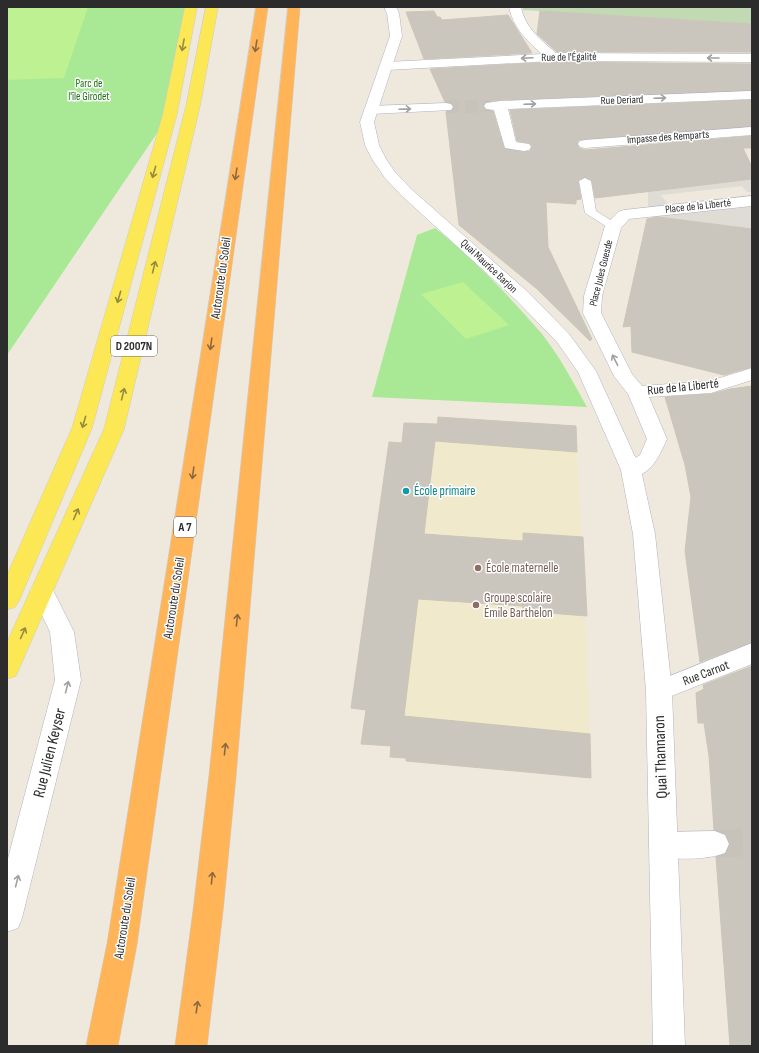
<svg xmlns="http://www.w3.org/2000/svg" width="759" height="1053" font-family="'Sofia Sans Condensed',sans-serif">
<rect width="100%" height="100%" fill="#efe9dd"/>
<path fill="#f1e9cc" d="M438 417 576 426 581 536 583 537 587 616H585L591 778 406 761V758L390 757 391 746 361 744 366 710 351 708 389 442 402 443 404 423 437 424Z"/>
<path fill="#a9e996" d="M7 7H191L170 114 7 355Z
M435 228C472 257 512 299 542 334 560 357 573 382 587 407L372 397 417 235Z"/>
<path fill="#c2dab3" d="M523 7H752V24L523 10Z"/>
<path fill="#bdf191" d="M7 7H88L64 78 7 80Z
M463 282 509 325 466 339 421 294Z"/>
<path fill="#dedcd5" d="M752 179V192H747L742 186 661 195 668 205 648 208V188Z
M752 204V229L649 216Z"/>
<path fill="#cac6bd" stroke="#cbc6b7" d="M434 11 437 17H440L442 20 508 15 532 53 424 59 406 12Z
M540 11 752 24V52H557L537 34Z
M553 62 752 64V90L500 100 486 102 483 105 486 110 493 111 504 148 524 152 530 151 532 146 529 143 517 141 510 110 752 100V126L579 140 577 143 579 148 585 150 752 136V148H743L752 167V179L595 198 592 181 584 177 578 180 581 199 576 200V204L546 202 548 247 592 339 590 341 537 289 459 225 446 112 452 111 454 106 451 103 445 102 430 69Z
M658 217 752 229V367L724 375 632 352 631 326 623 327 647 219Z
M752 386V642L700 662 685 551 691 497 685 465 665 397 711 394 730 389Z
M438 417 576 426 577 452 435 441 424 534 523 541V533L583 537 587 616 522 611 523 606 418 599 404 716 590 734 591 778 406 761V758L390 757 391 746 361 744 366 710 351 708 389 442 402 443 404 423 437 424V428Z
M752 666V1046H730L716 857 726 854 730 843 726 834 714 830 709 756 704 723H698L696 693 704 689 703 685Z"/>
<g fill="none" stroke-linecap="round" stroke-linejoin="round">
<path stroke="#c8c3ba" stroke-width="13" stroke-dasharray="13 6" stroke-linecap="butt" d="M446 107 491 106"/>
<path stroke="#c8c3ba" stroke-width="28" stroke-dasharray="28 14" stroke-linecap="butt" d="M715 844 752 842"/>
<g stroke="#b1b2c1" stroke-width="1">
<path id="lane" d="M585 178 591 181 596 211 617 224 619 226 617 228H609L585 213 579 181Z"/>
</g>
<g stroke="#b1b2c1" stroke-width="1">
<path id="street" d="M509 7H521C525 28 541 40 556 53L752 54V62L553 61 387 70 381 66 387 62 542 54C527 41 513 27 509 7Z
M752 91V99L508 109 516 142 529 144 531 147 529 150 524 151 505 148 494 110 486 109 484 106 486 103 500 101Z
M446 103 451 104 453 107 451 110 371 114 366 113 364 110 366 107 371 106Z
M752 127V135L585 148 580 147 578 144 580 141 585 140Z
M752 196V206L629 219 621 228 602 296 601 313 632 374 642 386 710 381 752 368V380L711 393 649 397 667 439C659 457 648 482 624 475L621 470 624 465 640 455 647 439 628 394 614 376 583 313 584 296 605 226 618 212 624 210Z
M42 581 50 584 74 632 81 680 22 918 18 928 7 932V862L55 680 50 632 30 590 34 584Z
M752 643V664L659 701 650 698 646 691 650 684Z
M715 831 725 835 729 844 725 853C708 860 670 861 653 854L649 845 653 836 663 832Z"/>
</g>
<g stroke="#b1b2c1" stroke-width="1">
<path id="secondary" d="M384 7H396L399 13 402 36 374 122 379 145 386 159 395 172 411 189 528 292 569 334 596 371 641 470 655 534 672 691 685 1046H653L646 691 633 534 621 470 578 372 557 342 516 300 401 195 385 178 372 159 365 145 360 122 390 36 387 13Z"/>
</g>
<g stroke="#ccc" stroke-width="1">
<path id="primary" d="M185 7H197L177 114 92 428 19 601 15 607 7 610V575L72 428 163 114Z
M206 7H218L200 106 124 429 19 669 16 676 7 679V642L104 429 186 106Z"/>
</g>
<g stroke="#ccc" stroke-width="1">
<path id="highway" d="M256 7H268L137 944 118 1046H86L107 944Z
M288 7H300L236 776 223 911 207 1046H175L193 911 209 776Z"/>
</g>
<use href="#lane" fill="#fff" fill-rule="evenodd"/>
<use href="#street" fill="#fff" fill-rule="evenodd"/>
<use href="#secondary" fill="#fff" fill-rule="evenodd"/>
<use href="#primary" fill="#fce855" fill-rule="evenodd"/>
<use href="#highway" fill="#ffb458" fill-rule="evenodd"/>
</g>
<defs><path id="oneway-shaft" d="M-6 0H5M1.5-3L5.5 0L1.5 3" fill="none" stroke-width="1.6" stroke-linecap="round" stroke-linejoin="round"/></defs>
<g stroke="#948a40">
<use href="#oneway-shaft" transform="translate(183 45) rotate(101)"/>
<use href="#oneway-shaft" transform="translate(154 172) rotate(106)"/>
<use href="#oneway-shaft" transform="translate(154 267) rotate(-76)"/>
<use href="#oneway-shaft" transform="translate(119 297) rotate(106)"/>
<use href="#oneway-shaft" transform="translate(123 394) rotate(-76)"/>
<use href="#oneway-shaft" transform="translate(84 422) rotate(106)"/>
<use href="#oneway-shaft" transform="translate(76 514) rotate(-66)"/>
<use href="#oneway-shaft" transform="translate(23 633) rotate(-66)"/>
</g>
<g stroke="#8b6940">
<use href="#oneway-shaft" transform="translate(256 46) rotate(99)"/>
<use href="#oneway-shaft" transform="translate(236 174) rotate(99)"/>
<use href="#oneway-shaft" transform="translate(211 344) rotate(98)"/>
<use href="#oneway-shaft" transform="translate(193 473) rotate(98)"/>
<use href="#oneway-shaft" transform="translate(237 620) rotate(-84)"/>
<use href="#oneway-shaft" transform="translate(225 749) rotate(-84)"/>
<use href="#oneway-shaft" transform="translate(212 878) rotate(-84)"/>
<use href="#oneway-shaft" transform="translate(197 1007) rotate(-82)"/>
</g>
<g stroke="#a0a0a0">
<use href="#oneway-shaft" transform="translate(527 58) rotate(177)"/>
<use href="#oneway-shaft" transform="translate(713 58) rotate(-180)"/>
<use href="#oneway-shaft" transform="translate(660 98) rotate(-2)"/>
<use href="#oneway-shaft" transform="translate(530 104) rotate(-2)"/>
<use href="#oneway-shaft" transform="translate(405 109) rotate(-2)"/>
<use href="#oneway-shaft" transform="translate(615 360) rotate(-117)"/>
<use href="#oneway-shaft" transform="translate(67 687) rotate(-76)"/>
<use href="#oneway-shaft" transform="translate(17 881) rotate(-76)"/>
</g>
<circle fill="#0f9aa8" stroke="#fff" stroke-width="1.5" cx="406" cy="491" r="4"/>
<g fill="#8d6e63" stroke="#fff" stroke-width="1.5">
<circle cx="478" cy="568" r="4"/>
<circle cx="476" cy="605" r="4"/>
</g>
<g text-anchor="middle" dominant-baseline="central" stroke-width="3" stroke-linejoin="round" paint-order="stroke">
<g font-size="11" fill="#2c2c2c" stroke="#fff">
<text transform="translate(569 57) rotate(-1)">Rue de l'Égalité</text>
<text transform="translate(622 100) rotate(-2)">Rue Deriard</text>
<text transform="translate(668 137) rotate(-4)">Impasse des Remparts</text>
<text transform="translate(698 206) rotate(-6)">Place de la Liberté</text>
<text transform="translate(489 266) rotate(43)">Quai Maurice Barjon</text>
<text transform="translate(601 273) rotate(-76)">Place Jules Guesde</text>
</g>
<g font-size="11" fill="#1d7115" stroke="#fff">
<text x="89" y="83">Parc de<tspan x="89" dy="13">l'île Girodet</tspan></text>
</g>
<g fill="#fff" stroke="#6b6b6b" stroke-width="1">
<rect x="111" y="336" width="46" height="20" rx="3"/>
<rect x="174" y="517" width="22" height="20" rx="3"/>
</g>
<g font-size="12" font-weight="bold" fill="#2c2c2c">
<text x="134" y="346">D 2007N</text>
<text x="185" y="527">A 7</text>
</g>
<g font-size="13" fill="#2c2c2c" stroke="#fff">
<text transform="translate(221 278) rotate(-82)">Autoroute du Soleil</text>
<text transform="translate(683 387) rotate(-6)">Rue de la Liberté</text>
<text transform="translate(174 598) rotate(-81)">Autoroute du Soleil</text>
<text transform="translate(706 673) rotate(-21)">Rue Carnot</text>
<text transform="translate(125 918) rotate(-81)">Autoroute du Soleil</text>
</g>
<g font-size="13" fill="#0d838f" stroke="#fff" text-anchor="start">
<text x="414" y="491">École primaire</text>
</g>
<g font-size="13" fill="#785e54" stroke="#fff" text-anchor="start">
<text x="486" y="568">École maternelle</text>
<text x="484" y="598">Groupe scolaire<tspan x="484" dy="15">Émile Barthelon</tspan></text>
</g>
<g font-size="16" fill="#2c2c2c" stroke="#fff">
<text transform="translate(50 753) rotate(-76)">Rue Julien Keyser</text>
<text transform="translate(661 757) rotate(-92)">Quai Thannaron</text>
</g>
</g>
<rect width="759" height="1053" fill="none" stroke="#2c2c2c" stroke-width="16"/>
</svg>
